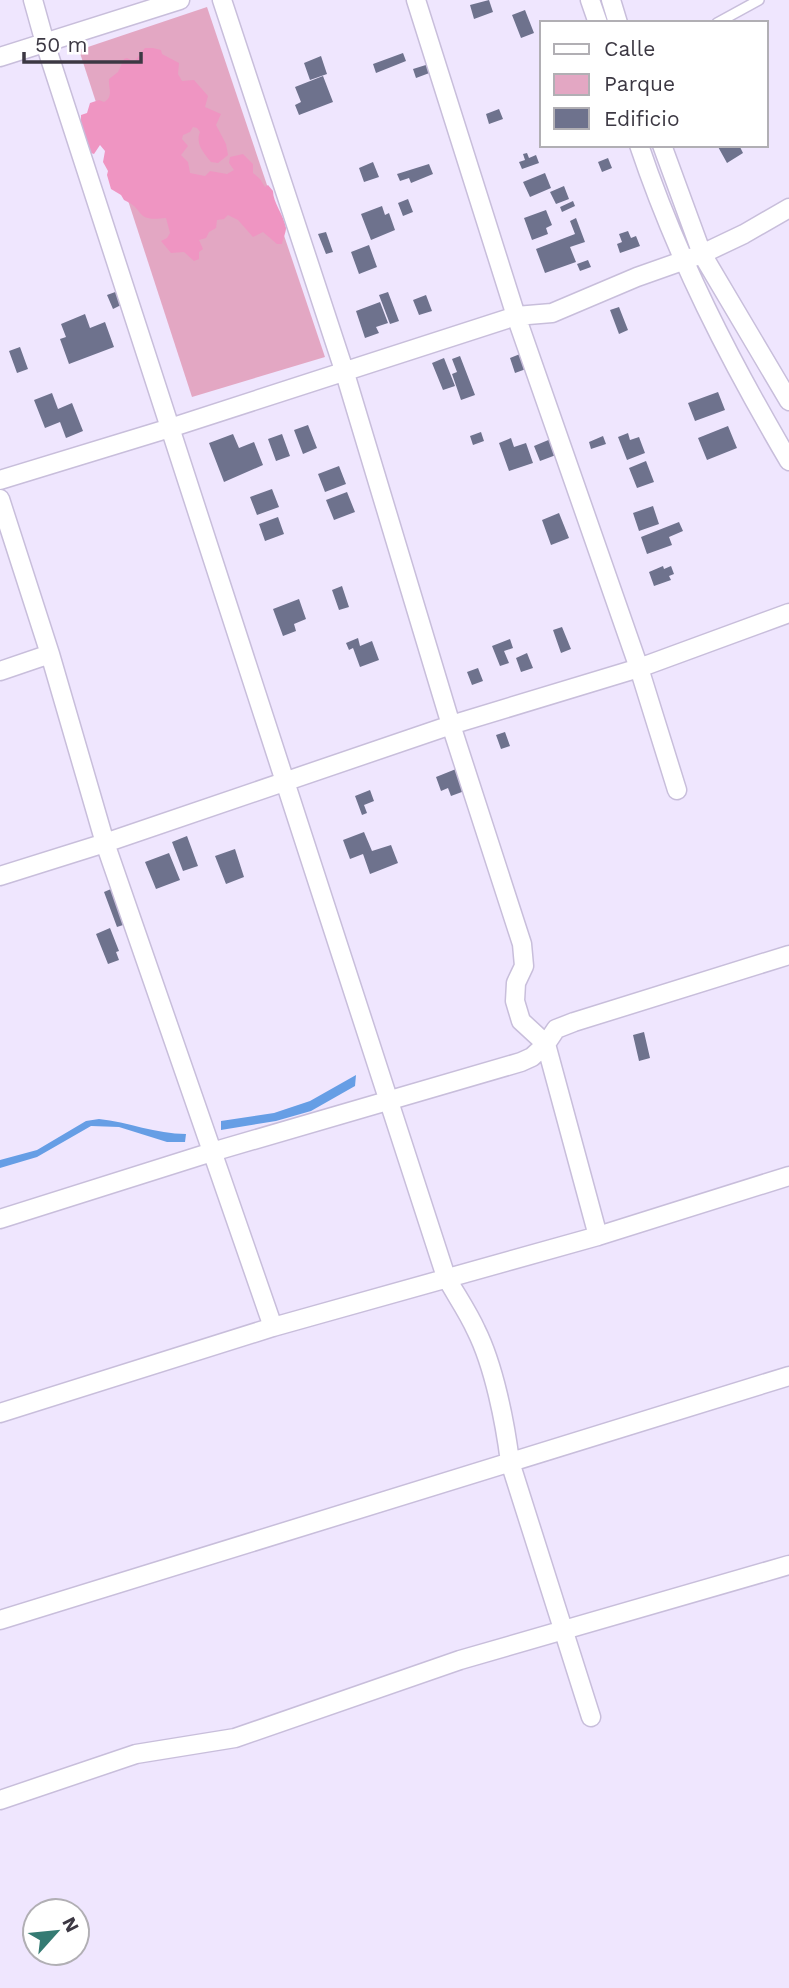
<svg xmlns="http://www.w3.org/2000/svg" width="789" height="1988" font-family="'Work Sans',sans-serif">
<rect width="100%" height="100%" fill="#efe6fe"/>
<path fill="#e3a7c3" d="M207 7 325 357 192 397 79 50Z"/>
<path fill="#ef95c2" d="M145 48H153L161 50 162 54 179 63 178 74 182 81 194 80 208 96 205 107 221 114 216 125 226 144 228 155 218 163 211 162C204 153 195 144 200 132L197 128 193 127 190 132 183 135 182 139 188 146 181 155 188 162 190 173 205 176 210 171 227 174 234 170 229 163 230 157 243 154 253 164V173L260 179 265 187 268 185 273 191C273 203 284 215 286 228 286 232 283 239 282 244H277L263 232 253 237 238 220 228 215 224 219 217 220 216 228 209 232 206 238 199 240 203 249 199 252V259L194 261 184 252 171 253 161 241 167 238 170 233 166 218C133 222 147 210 124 200L121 195 111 189 107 175 108 171 103 162 105 151 100 145 94 154 91 153 81 126V115L87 113 90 103 99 100 104 102C114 97 108 87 109 79L118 72 124 59 127 58 134 62Z"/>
<path fill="#669ee5" d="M356 1075 355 1086 311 1111 276 1121 221 1130V1121L274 1113 310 1101Z
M99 1119C128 1122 156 1134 186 1134L185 1142H167L119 1127 91 1126 37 1157 0 1168V1160L37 1150 86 1121Z"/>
<path fill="#6e728d" d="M489 0 493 12 474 19 470 5Z
M525 10 534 33 521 38 512 15Z
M403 53 406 61 376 73 373 64Z
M321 56 327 74 310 80 304 63Z
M429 64 432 72 416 78 413 69Z
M323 76 333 102 299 115 295 105 301 102 295 87Z
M499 109 503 119 489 124 486 114Z
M717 145H739L743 153 727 163Z
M527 153 529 158 536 155 539 163 522 169 519 162 525 160 523 154Z
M608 158 612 168 602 172 598 162Z
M373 162 379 177 364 182 359 168Z
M429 164 433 174 411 183 409 178 400 181 397 174Z
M545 173 551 188 530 197 523 182Z
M564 186 569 199 556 204 550 192Z
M408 199 413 212 403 216 398 203Z
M573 201 575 206 562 212 560 207Z
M382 206 385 215 389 213 395 230 371 240 361 214Z
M546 210 552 225 546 228 548 234 532 240 524 218Z
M576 218 585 242 570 247 576 262 545 273 536 249 575 234 570 221Z
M628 231 631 238 636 236 640 246 620 253 617 244 622 242 619 234Z
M326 232 333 252 326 254 318 234Z
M369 245 377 267 359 274 351 252Z
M588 260 591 267 580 271 577 264Z
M118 291 123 304 113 309 107 295Z
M388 292 399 321 390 324 379 295Z
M426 295 432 311 419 315 413 300Z
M380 302 388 323 376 327 379 333 365 338 356 311Z
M619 307 628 330 619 334 610 310Z
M85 314 90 328 105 322 114 347 69 364 60 339 66 337 61 324Z
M20 347 28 369 17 373 9 351Z
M520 354 526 369 515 373 510 358Z
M460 356 475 395 461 400 452 374 457 372 452 359Z
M444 358 455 386 443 390 432 363Z
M718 392 725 410 695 421 688 403Z
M52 393 58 409 72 403 83 431 66 438 60 422 45 428 34 400Z
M308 425 317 448 303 454 294 430Z
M728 426 737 448 707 460 698 438Z
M481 432 484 441 473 445 470 436Z
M628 433 630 440 639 437 645 453 627 460 618 437Z
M233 434 239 448 254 442 263 465 224 482 209 443Z
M282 434 290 456 276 461 268 439Z
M558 436 564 452 540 461 534 446Z
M603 436 606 444 591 449 589 442Z
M511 438 514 447 526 443 533 463 509 471 499 443Z
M646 461 654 482 637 488 629 468Z
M339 466 346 484 325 492 318 474Z
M272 489 279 507 257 515 250 497Z
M347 492 355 512 334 520 326 500Z
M653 506 659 524 639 531 633 513Z
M559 513 569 538 551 545 542 520Z
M278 517 284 534 265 541 259 524Z
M679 522 683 531 669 537 672 545 647 554 641 537Z
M663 566 664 569 671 566 674 574 669 576 671 580 654 586 649 572Z
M342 586 349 607 339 610 332 590Z
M299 599 306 619 294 624 296 631 283 636 273 609Z
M562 627 571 649 561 653 553 630Z
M358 638 360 646 372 641 379 660 360 667 353 648 349 650 346 643Z
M510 639 513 648 504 651 509 663 500 666 492 646Z
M527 653 533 668 521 672 516 658Z
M478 668 483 681 472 685 467 672Z
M505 732 510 746 501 749 496 735Z
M461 767 470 789 451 796 448 788 441 791 436 777Z
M370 790 374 801 364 805 367 813 362 815 355 796Z
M364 832 372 851 391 845 398 863 370 874 363 854 350 859 343 840Z
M187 836 198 866 183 871 172 842Z
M235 849 244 877 226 884 215 856Z
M169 853 180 880 156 889 145 862Z
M111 889 126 924 117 927 104 892Z
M110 928 119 951 116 952 119 960 108 964 96 934Z
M644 1032 650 1058 639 1061 633 1035Z"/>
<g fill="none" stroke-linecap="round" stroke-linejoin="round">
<g stroke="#c8bedb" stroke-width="12">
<path id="service" d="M717 23 759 0"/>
</g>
<g stroke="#c8bedb" stroke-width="21">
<path id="minor" d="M33 0 45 43 446 1277C456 1295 468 1312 476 1330 494 1366 505 1422 510 1462L591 1717
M222 0 344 370 451 725 522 944 524 966 516 983 515 1001 521 1021 546 1044 598 1236
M416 0 516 316 639 668 677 790
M590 0 598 23
M611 0 618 23
M0 57 180 0
M639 145C677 258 729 359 789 461
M662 145 702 254 744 234 789 208
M0 480 170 428 516 316 552 313 637 277 702 254 789 401
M0 499 50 654 105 843 273 1327
M0 671 50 654
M0 876 105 843 451 725 639 668 789 613
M0 1219 212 1152 521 1062 532 1057 546 1044 556 1029 574 1022 789 955
M0 1413 273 1327 598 1236 789 1176
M0 1620 789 1376
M0 1800 136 1754 235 1738 460 1660 789 1565"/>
</g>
<use href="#service" stroke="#fff" stroke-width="9"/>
<use href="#minor" stroke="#fff" stroke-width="18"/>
</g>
<rect x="540" y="21" width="228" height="126" fill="#ffffff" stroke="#b1afb4" stroke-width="2"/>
<rect x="554" y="44" width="35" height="10" fill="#ffffff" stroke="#b1afb4" stroke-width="2"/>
<text x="604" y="56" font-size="21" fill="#3c3843">Calle</text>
<rect x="554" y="74" width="35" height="21" fill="#e3a7c3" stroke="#b1afb4" stroke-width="2"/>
<text x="604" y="91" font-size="21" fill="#3c3843">Parque</text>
<rect x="554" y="108" width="35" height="21" fill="#6e728d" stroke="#b1afb4" stroke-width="2"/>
<text x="604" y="126" font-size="21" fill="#3c3843">Edificio</text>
<g transform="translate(56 1932) rotate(63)"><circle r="33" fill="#ffffff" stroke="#b1afb4" stroke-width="2"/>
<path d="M0-5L12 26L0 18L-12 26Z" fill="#357b73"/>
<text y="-10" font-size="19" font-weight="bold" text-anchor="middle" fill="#3c3843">N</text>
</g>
<path d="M24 52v10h117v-10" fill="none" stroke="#3c3843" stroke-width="3.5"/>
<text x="35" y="52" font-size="21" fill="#3c3843" stroke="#ffffff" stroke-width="5" paint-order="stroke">50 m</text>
</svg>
